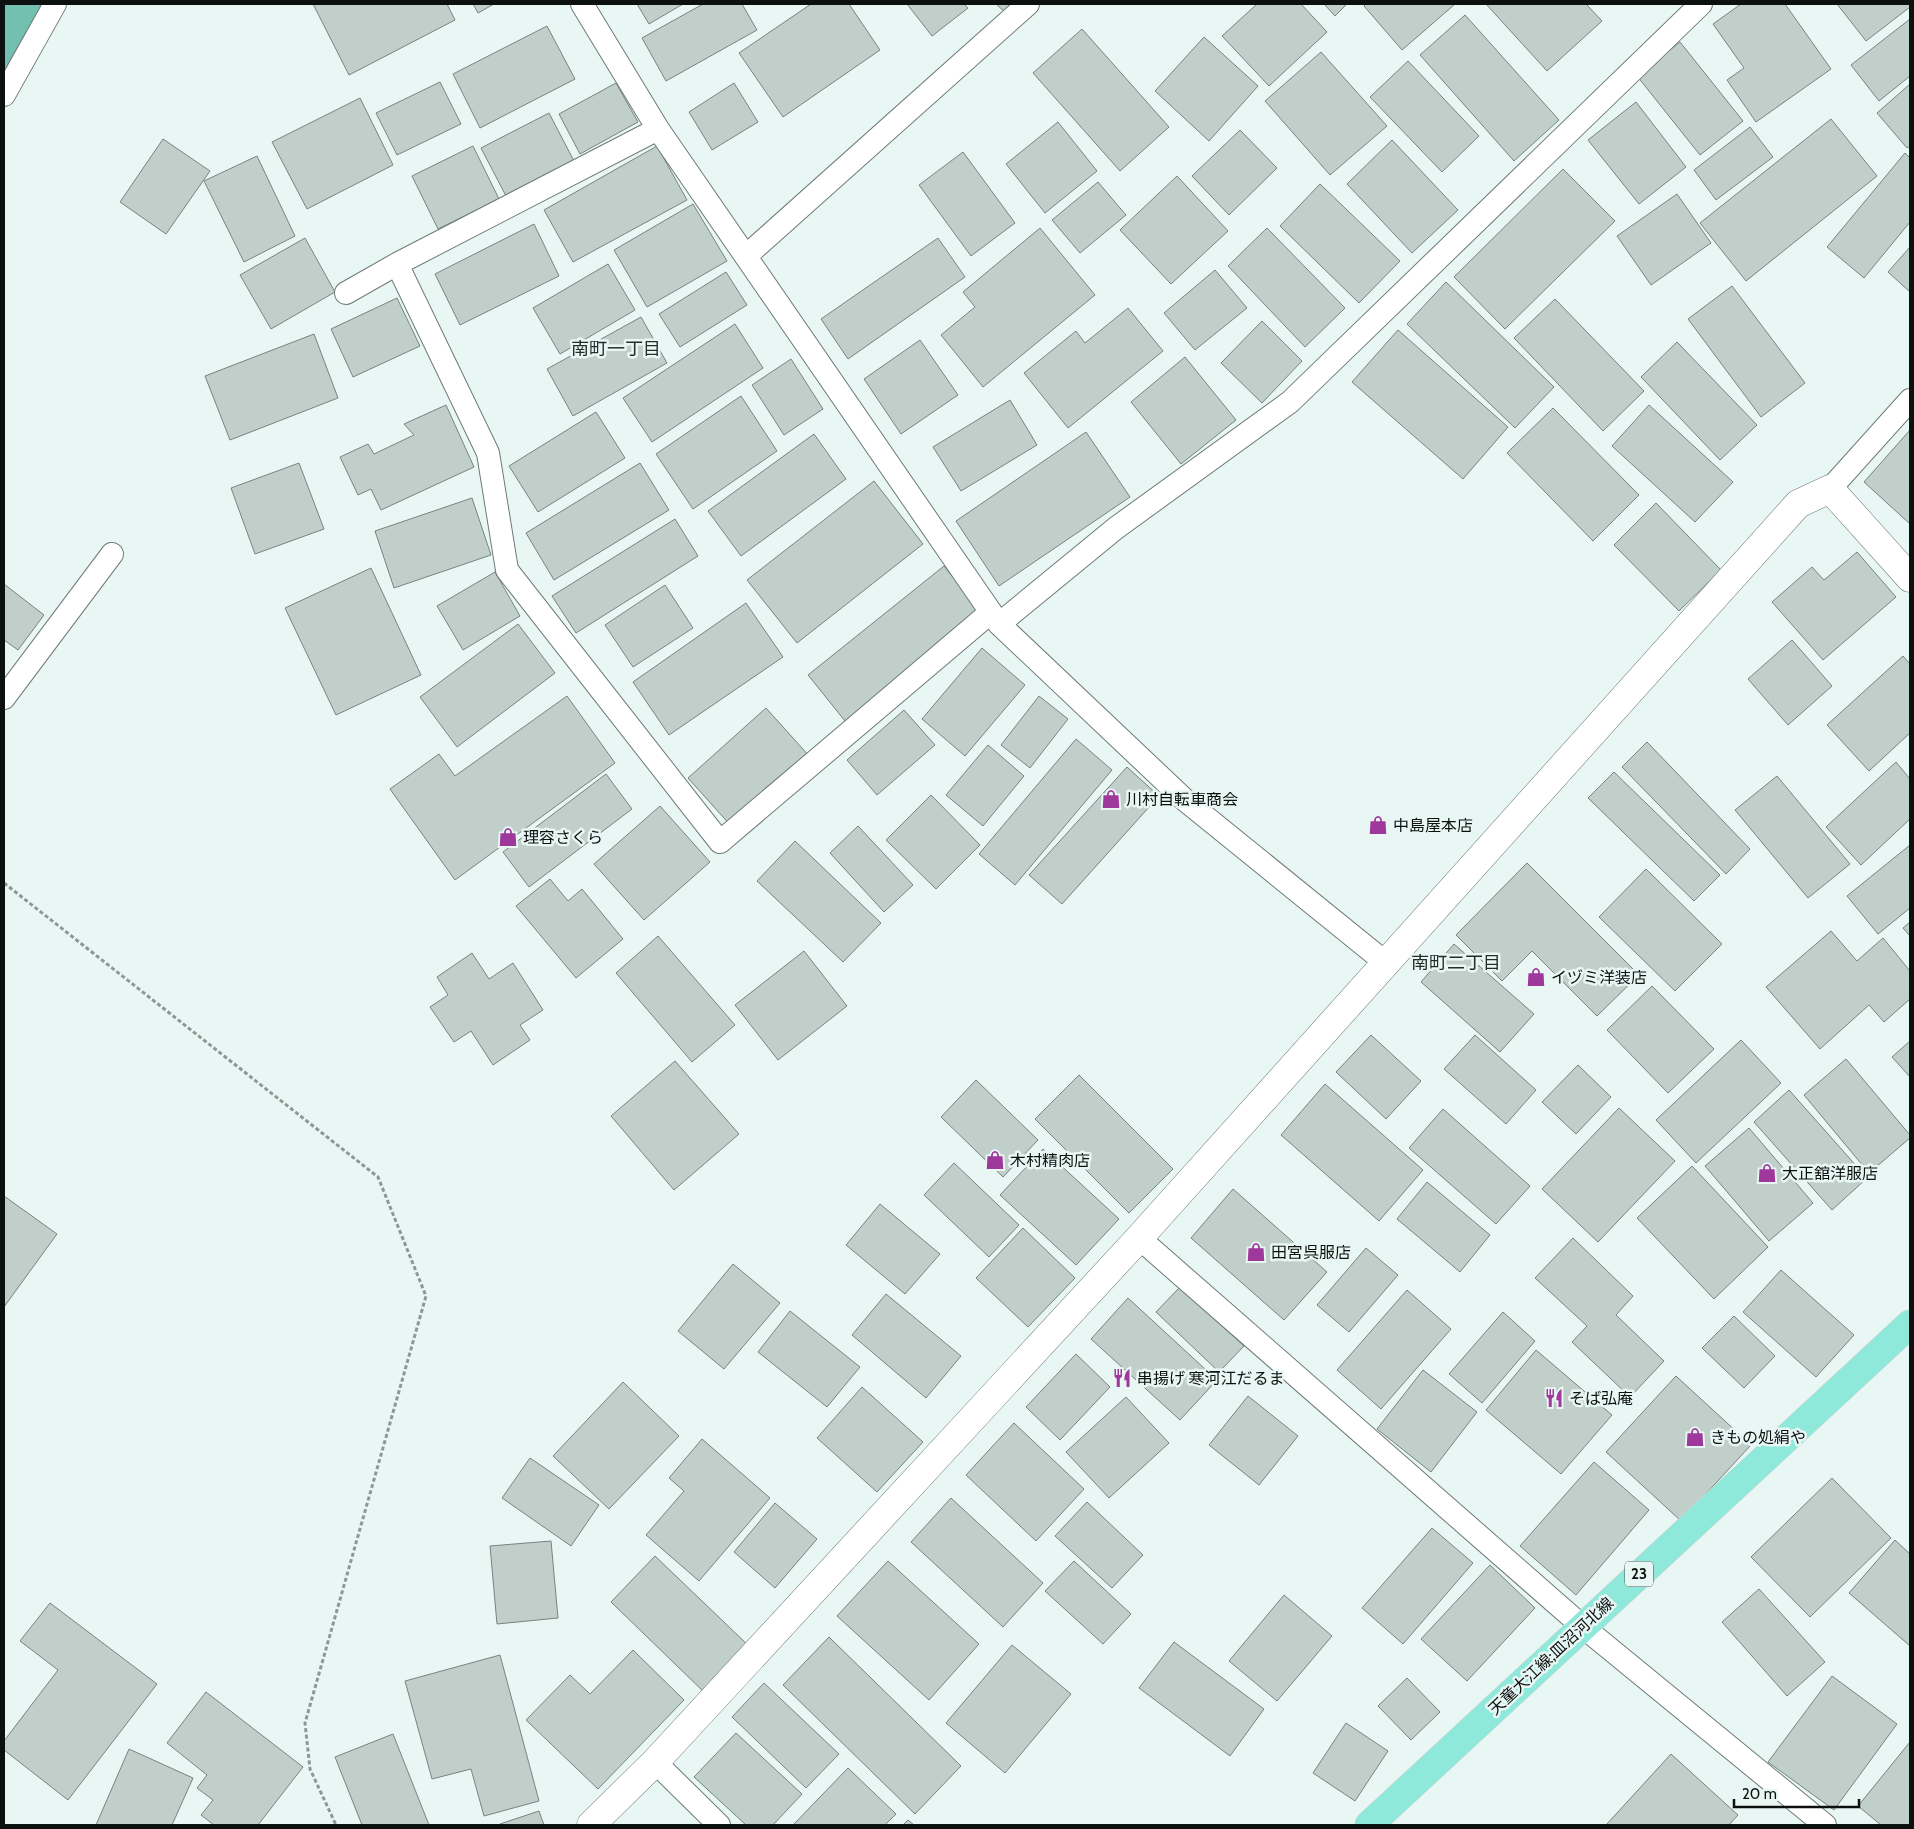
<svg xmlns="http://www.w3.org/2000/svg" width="1914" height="1829" font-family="Cabin,'Noto Sans JP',sans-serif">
<rect width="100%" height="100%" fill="#e9f7f4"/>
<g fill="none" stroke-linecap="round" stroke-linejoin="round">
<path stroke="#74c0b0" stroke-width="75" d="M4 32 17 4"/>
</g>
<path fill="#c1cfcb" stroke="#778380" d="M313 4H447L455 20 349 75Z
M473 4H494L478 13Z
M637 4H683L649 24Z
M703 4H742L757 30 666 81 642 38Z
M811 4H849L880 50 783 117 739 53Z
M907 4H964L968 8 932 36Z
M996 4H1016L1006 13Z
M1257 4H1301L1327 32 1269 86 1222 36Z
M1324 4H1347L1335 16Z
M1366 4H1454V5L1402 50 1364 6Z
M1486 4H1586L1602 21 1547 71Z
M1741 4H1785L1831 69 1756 122 1727 80 1744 68 1713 24Z
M1837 4H1910V7L1866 41Z
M1465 15 1559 120 1514 161 1420 55Z
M1910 19V76L1879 101 1851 65Z
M547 26 575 79 480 128 453 74Z
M1082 29 1169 127 1120 171 1033 73Z
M1204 37 1258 86 1209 141 1155 91Z
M1680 42 1743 121 1700 155 1637 76Z
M1321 52 1387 126 1330 175 1265 101Z
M1408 61 1479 136 1442 172 1370 97Z
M440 82 461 124 397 155 376 113Z
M616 83 638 122 580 154 559 114Z
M734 83 758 122 712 150 689 112Z
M1910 84V146L1907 148 1877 113Z
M360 98 393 165 307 209 272 142Z
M1636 102 1686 167 1639 204 1588 140Z
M549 113 574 161 506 196 481 148Z
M1831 119 1877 176 1746 281 1700 223Z
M1058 122 1097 171 1045 213 1006 164Z
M1750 127 1773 157 1716 200 1694 170Z
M1240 130 1277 168 1229 215 1192 176Z
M163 139 210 171 166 234 120 202Z
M1392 140 1458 210 1412 253 1347 184Z
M473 146 499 199 438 229 412 176Z
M657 146 687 200 573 262 544 210Z
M963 152 1015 223 971 256 919 185Z
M1905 153 1910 158V222L1864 278 1827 247Z
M257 156 295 236 244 262 204 181Z
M1563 169 1615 221 1505 329 1454 277Z
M1177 176 1228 231 1171 284 1120 230Z
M1098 182 1126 215 1080 253 1052 220Z
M1320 184 1400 261 1359 303 1280 226Z
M1677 194 1711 243 1651 285 1617 236Z
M693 204 727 261 647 307 614 250Z
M534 224 559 276 460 325 435 274Z
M1040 228 1095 295 983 387 941 335 975 307 963 292Z
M1267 228 1345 308 1305 347 1228 266Z
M305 238 335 292 271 329 240 275Z
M938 238 965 277 848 359 821 319Z
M1910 247V292L1888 272Z
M608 264 635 310 560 354 533 308Z
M1215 270 1247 308 1195 350 1164 313Z
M726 272 747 305 680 347 659 314Z
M1446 282 1554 387 1515 428 1407 324Z
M1732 286 1805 383 1761 417 1688 319Z
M397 298 420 346 353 377 331 329Z
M1555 299 1644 391 1603 431 1514 338Z
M1128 308 1163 351 1068 428 1024 373 1076 331 1085 343Z
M641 317 667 363 573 416 547 369Z
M1262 321 1302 361 1262 403 1221 363Z
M735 324 763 368 652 442 623 398Z
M1398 330 1508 427 1463 479 1352 382Z
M314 334 338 398 230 440 205 376Z
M920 340 958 395 901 434 864 379Z
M1677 342 1757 425 1720 460 1641 377Z
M1185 357 1236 420 1181 464 1131 402Z
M791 359 823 409 784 435 752 385Z
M741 396 777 451 693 509 656 454Z
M1010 400 1037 445 961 491 933 447Z
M446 405 474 467 381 510 371 489 358 495 340 457 368 444 374 454 414 435 404 424Z
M1649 405 1733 482 1695 522 1612 446Z
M1553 408 1639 495 1593 541 1507 453Z
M596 412 625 458 538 512 509 466Z
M1910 430V524L1864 482Z
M1086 432 1130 497 999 586 956 521Z
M814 434 846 479 741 556 708 511Z
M299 463 324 529 255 554 231 488Z
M640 463 669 510 554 580 526 533Z
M874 481 923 544 797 643 747 580Z
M472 498 491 555 394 588 375 531Z
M1656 503 1721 570 1679 611 1614 545Z
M675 519 698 556 576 633 552 596Z
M1857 552 1896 597 1823 660 1772 602 1812 567 1824 580Z
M944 566 981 612 845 721 808 675Z
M371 568 421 675 336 715 285 608Z
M495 572 520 616 463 650 437 606Z
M4 584 44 615 18 650 4 640Z
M665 585 693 628 633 667 605 625Z
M746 603 783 657 669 735 633 682Z
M518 624 555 673 457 747 420 697Z
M1792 640 1832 686 1788 725 1748 679Z
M982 648 1025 685 965 756 922 719Z
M1903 656 1910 664V733L1869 771 1827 725Z
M567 696 615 763 455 880 390 789 439 754 455 776Z
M1039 696 1068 719 1030 768 1001 745Z
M766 708 810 757 732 827 688 778Z
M904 710 935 745 877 795 847 760Z
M1076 739 1112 770 1015 885 979 854Z
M1647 742 1750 849 1726 874 1622 767Z
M988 745 1024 776 983 826 946 795Z
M1896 762 1910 779V819L1861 865 1826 827Z
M1127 767 1159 796 1062 904 1029 875Z
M1614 772 1720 875 1694 901 1588 798Z
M606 774 632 809 529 887 503 852Z
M1777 776 1850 864 1808 898 1735 810Z
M931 795 980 845 936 889 886 840Z
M660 806 710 862 644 920 594 864Z
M858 826 913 885 884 912 830 853Z
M795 841 881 923 843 962 757 881Z
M1910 845V908L1878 934 1847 896Z
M1527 863 1639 975 1597 1016 1532 951 1502 981 1456 935Z
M1646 869 1722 944 1675 991 1599 917Z
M550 879 568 901 582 889 623 939 576 978 516 906Z
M1910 922V936L1903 928Z
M1831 931 1857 961 1883 938 1910 971V999L1884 1022 1869 1005 1820 1049 1766 987Z
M658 936 735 1025 692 1062 616 973Z
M1454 944 1534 1014 1500 1052 1421 982Z
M804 951 847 1006 778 1060 735 1005Z
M472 953 489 979 513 963 543 1010 520 1025 530 1040 493 1065 471 1031 454 1042 430 1007 448 995 437 977Z
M1652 986 1714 1049 1668 1093 1607 1030Z
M1371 1035 1421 1081 1386 1119 1336 1072Z
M1475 1035 1536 1090 1506 1124 1444 1069Z
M1741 1040 1781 1083 1696 1163 1656 1120Z
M1910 1041V1077L1892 1057Z
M1846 1059 1910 1135V1138L1869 1173 1804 1095Z
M675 1061 739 1134 674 1190 611 1116Z
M1578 1065 1611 1097 1576 1134 1542 1102Z
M1079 1075 1173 1169 1129 1213 1035 1119Z
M976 1080 1038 1140 1003 1177 941 1117Z
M1325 1084 1423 1170 1379 1221 1281 1135Z
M1789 1090 1867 1178 1832 1210 1754 1122Z
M1619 1108 1675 1161 1598 1242 1542 1189Z
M1443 1109 1530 1186 1496 1224 1409 1148Z
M1749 1128 1813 1203 1769 1241 1705 1166Z
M1043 1149 1119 1219 1076 1265 1000 1195Z
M954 1163 1019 1225 989 1257 924 1195Z
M1692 1166 1768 1247 1714 1299 1637 1218Z
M1427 1182 1490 1235 1460 1272 1397 1219Z
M1233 1189 1327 1272 1284 1320 1191 1238Z
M4 1196 57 1234 4 1307Z
M880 1204 940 1254 905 1294 846 1245Z
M1023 1228 1075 1278 1028 1327 976 1278Z
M1573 1238 1633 1296 1616 1315 1664 1361 1630 1397 1572 1342 1587 1326 1535 1278Z
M1366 1248 1398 1275 1349 1332 1317 1305Z
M733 1264 780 1303 724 1369 678 1331Z
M1781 1270 1854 1335 1816 1377 1743 1312Z
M1180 1287 1244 1346 1219 1372 1156 1312Z
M1407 1290 1451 1329 1381 1409 1337 1370Z
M886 1294 961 1356 926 1398 852 1335Z
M1128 1298 1217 1380 1180 1420 1091 1339Z
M790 1311 860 1367 827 1407 758 1352Z
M1503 1312 1535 1341 1482 1403 1449 1374Z
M1734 1316 1775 1356 1744 1388 1702 1348Z
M1536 1350 1612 1415 1561 1474 1486 1410Z
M1076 1354 1110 1387 1060 1440 1026 1407Z
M1423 1370 1477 1412 1431 1472 1377 1429Z
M1676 1376 1751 1445 1681 1521 1606 1452Z
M623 1382 679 1436 609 1509 553 1456Z
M862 1387 923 1442 877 1492 817 1438Z
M1248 1396 1298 1436 1259 1485 1209 1445Z
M1126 1397 1169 1443 1109 1498 1066 1452Z
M1014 1423 1084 1489 1036 1541 966 1475Z
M702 1439 770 1498 699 1581 646 1535 684 1491 669 1478Z
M530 1458 599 1505 571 1546 502 1498Z
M1594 1462 1649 1510 1576 1595 1520 1546Z
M1832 1478 1891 1538 1810 1617 1751 1557Z
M951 1498 1043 1583 1003 1627 911 1542Z
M1087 1502 1143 1555 1112 1588 1055 1536Z
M775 1503 817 1539 775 1588 734 1552Z
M1432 1528 1473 1563 1403 1644 1362 1608Z
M1895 1540 1910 1554V1646L1849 1593Z
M551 1541 558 1618 497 1624 490 1546Z
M655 1556 750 1647 705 1693 611 1602Z
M888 1561 979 1644 929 1700 837 1616Z
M1074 1561 1131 1614 1103 1644 1045 1591Z
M1490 1565 1535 1608 1467 1681 1421 1639Z
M1759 1589 1825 1662 1787 1696 1722 1622Z
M1284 1595 1332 1636 1277 1701 1229 1661Z
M50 1603 157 1684 68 1800 4 1750V1741L58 1670 20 1641Z
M829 1637 961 1766 915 1814 783 1685Z
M1174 1642 1264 1709 1230 1756 1139 1688Z
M1012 1645 1071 1694 1005 1773 946 1723Z
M633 1650 684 1700 598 1789 526 1720 570 1675 590 1694Z
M500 1655 539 1801 484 1816 471 1769 432 1779 405 1681Z
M1832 1676 1897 1724 1834 1810 1768 1762Z
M1407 1678 1440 1712 1411 1740 1378 1706Z
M764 1683 839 1754 806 1788 732 1717Z
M206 1692 303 1767 258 1825H214L201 1815 213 1800 197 1788 207 1775 167 1743Z
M1346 1723 1388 1751 1355 1801 1313 1773Z
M736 1733 802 1794 773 1825H746L694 1777Z
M393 1734 429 1825H362L335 1757Z
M1910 1742V1825H1881L1858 1806Z
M129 1749 193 1778 172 1825H96Z
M1671 1754 1738 1815 1729 1825H1606Z
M848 1768 896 1814 885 1825H793Z
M539 1811 544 1825H500V1824Z
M908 1820 914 1825H903Z"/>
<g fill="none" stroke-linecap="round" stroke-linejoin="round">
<g stroke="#6e7a77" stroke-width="24">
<path id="service" d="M582 4 658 129 999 624 1186 801 1386 963
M4 95 55 4
M746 256 1028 4
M397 264 488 453 507 570 720 842 991 612
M346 293 397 264 658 129
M1830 489 1910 400
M999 624 1116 528 1290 402 1701 4
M4 698 112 554
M1139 1238 1582 1626 1825 1825
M655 1762 719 1825"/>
</g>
<g stroke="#6e7a77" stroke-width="29">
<path id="minor" d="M591 1825 655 1762 1139 1238 1798 504 1830 489 1910 578"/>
</g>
<g stroke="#d3d4d4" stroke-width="29">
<path id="primary" d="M1369 1825 1910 1324"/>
</g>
<path stroke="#8d9794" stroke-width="3" stroke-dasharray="4 2.5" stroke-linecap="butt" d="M4 883 378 1177 426 1296 305 1723 310 1769 336 1825"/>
<use href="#service" stroke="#fff" stroke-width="22"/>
<use href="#minor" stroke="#fff" stroke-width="28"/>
<use href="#primary" stroke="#8ee9da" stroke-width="28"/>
</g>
<defs>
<g id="shop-bare" transform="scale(1.5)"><path d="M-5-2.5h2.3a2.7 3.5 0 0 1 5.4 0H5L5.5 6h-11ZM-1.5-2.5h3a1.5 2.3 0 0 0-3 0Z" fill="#9f389b" stroke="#e9f7f4" stroke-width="2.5" paint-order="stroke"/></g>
<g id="restaurant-bare" transform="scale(1.5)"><path d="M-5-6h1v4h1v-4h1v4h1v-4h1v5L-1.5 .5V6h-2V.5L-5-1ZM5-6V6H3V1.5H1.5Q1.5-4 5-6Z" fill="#9f389b" stroke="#e9f7f4" stroke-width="2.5" paint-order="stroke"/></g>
</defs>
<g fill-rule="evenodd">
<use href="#shop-bare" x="1111" y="799"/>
<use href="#shop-bare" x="1378" y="825"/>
<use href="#shop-bare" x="508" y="837"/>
<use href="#shop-bare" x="1536" y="977"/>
<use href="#shop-bare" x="995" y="1160"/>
<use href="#shop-bare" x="1767" y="1173"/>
<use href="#shop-bare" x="1256" y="1252"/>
<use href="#restaurant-bare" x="1122" y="1378"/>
<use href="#restaurant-bare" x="1554" y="1398"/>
<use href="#shop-bare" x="1695" y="1437"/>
</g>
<g text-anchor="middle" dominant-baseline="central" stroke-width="5" stroke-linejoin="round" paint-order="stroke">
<rect fill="#e9f7f4" stroke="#4e5554" stroke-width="1" x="1625" y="1561.5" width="28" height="25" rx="4"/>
<g font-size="15" font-weight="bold" fill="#0c100f">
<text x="1639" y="1574">23</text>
</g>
<g font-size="16" fill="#0c100f" stroke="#e9f7f4" text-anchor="start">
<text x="1126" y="799">川村自転車商会</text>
<text x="1393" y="825">中島屋本店</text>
<text x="523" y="837">理容さくら</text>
<text x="1551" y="977">イヅミ洋装店</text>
<text x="1010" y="1160">木村精肉店</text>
<text x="1782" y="1173">大正舘洋服店</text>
<text x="1271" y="1252">田宮呉服店</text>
<text x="1137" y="1378">串揚げ 寒河江だるま</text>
<text x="1569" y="1398">そば弘庵</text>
<text x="1710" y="1437">きもの処絹や</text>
</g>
<g font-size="16" fill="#0c100f" stroke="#e9f7f4">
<text transform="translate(1551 1656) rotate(-43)">天童大江線;皿沼河北線</text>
</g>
<g font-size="18" fill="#232e2b" stroke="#e9f7f4">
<text x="616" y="349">南町一丁目</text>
<text x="1456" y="963">南町二丁目</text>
</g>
</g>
<rect width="1914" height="1829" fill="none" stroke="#0c100f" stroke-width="10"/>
<path d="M1734 1799v8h125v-8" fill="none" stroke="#0c100f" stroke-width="2.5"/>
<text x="1742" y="1799" font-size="15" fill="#0c100f" stroke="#e9f7f4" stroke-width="4" paint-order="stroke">20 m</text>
</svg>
